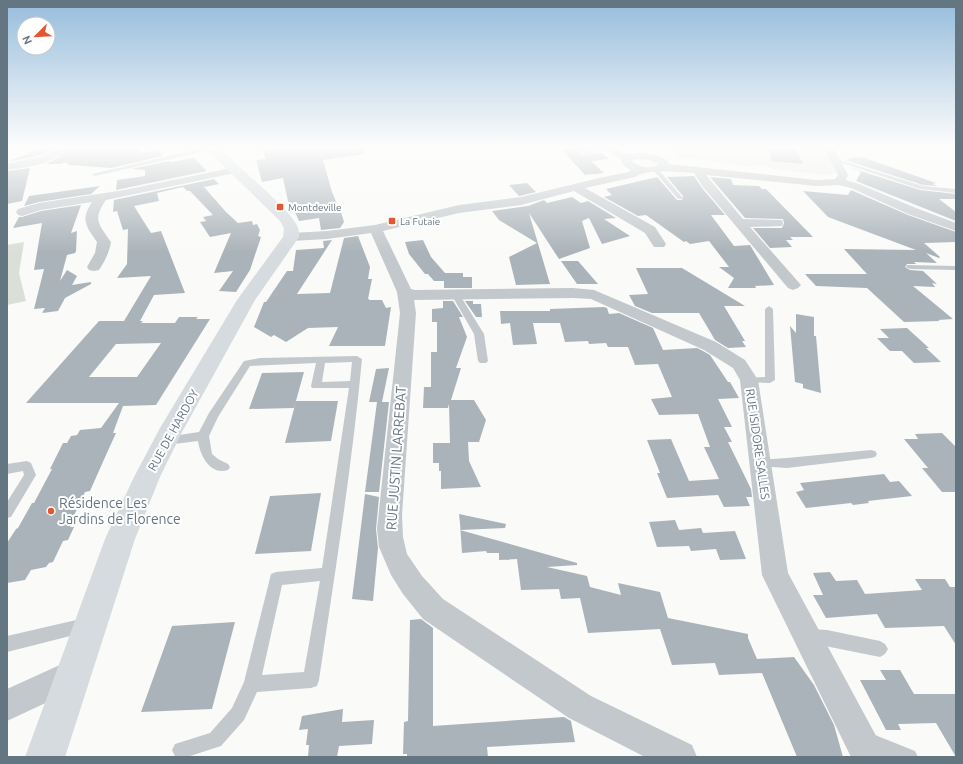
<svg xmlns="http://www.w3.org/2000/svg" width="963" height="764" font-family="Ubuntu,sans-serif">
<rect width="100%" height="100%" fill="#fafaf8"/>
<path fill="#e8e9e9" d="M677 146H824L837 173 824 175 772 169 766 166 755 165 751 167 728 164 722 162 675 157Z"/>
<path fill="#dadfd7" d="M24 242 19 273 26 301 7 305V245Z"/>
<path fill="#aab3b9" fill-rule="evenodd" d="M47 146H57L42 155 7 162Z
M71 146H135L142 153 157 150 163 156 111 168 69 165 66 162 60 164H46L58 158Z
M288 146H365V154L323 160 332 192 338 206H339L344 222 340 228 321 230 319 218 299 221 294 210 289 206 283 178 262 182 256 160 266 159 263 150Z
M578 146H594L596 148 581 152 580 153 583 156 601 152 609 159 591 161 604 173 585 175 561 149 579 147Z
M769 146H795L803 164 771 161Z
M857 157 865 158 936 183 932 184 938 186 923 185 845 160Z
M194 158 207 171 116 190 117 180 145 176V170L131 169 169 161 171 162Z
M845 166 920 190 956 194V199H939L956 212V221L856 181 861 172Z
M30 168 22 201 7 204V171Z
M694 176 702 188 725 215H711L734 246 750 245 774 285 755 286 756 288H728L734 278 719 267H729L709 241 690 244 686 241 684 242 646 215 638 216 604 197 612 195 606 189 657 177 677 200H682L683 196 667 177Z
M710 177 731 179 733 185 759 186 762 189H766L813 237H790L793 240H786L792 247 770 248 753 228H782L784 223 783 219 745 218Z
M214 179 219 184 204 187 226 212 238 223 252 221 253 225 257 224 260 230 258 236 261 237 250 270 236 292 219 291 233 271 214 273 231 233 210 237 200 222 206 221 203 217 213 215 190 191H187L183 187 157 193 159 201 134 206 151 233 161 231 185 293 154 295 140 321H143L141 323H175L179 317H198L196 319H210L156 405 123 406 113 433H116L106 455 90 491 85 492 72 520H74L70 527H74L68 540 63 541 53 562 49 563 46 567 31 570 25 580 7 583V543L16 529 18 528 32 503H34L52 469H50L63 443H67L71 436 77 435 80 430 101 428 119 403H26L99 321H124L151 276 117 278 127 264 128 229 123 230 117 211 113 212 114 200ZM161 343 137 377H89L116 344Z
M527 183 536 192 519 196 509 185Z
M100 186 91 194 39 202 24 206 29 196Z
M851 190 908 215 956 232V242L924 243 940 257 939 258 926 253 937 263 914 262 916 264H907L905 267 910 270 923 271 937 284 932 283 935 287 913 286 953 319 938 320 940 321 904 322 867 288 816 286 805 274H867L844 249 916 250 828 217 803 191 848 195Z
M572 197 581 203 588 201 616 218 604 219 630 236 602 244 589 218 582 221 590 248 559 259 529 213 550 284 516 285 509 257 537 243 499 220 492 211 528 206 544 200 547 203Z
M81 205 71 233 77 231 76 251 75 253 67 255 60 281 67 270 77 276 72 285 91 282V284L65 298 58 311 42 313 45 308 34 309 44 269 34 270 42 223 13 228 19 217H22L41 211Z
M358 236 370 267 368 279H372L368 299H369V300H382L386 308 391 307 385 346H329L338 327 308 328 286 342 274 335 271 337 254 327 264 302H266L287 271H293L296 250 324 248 323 241 332 240 297 294 330 293 344 238Z
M423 240 431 257 445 273H463V277H472V288H444V281H434L428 274H425L409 254 405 242Z
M561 261H578L598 284H577Z
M636 268H682L745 306H724L745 341H742L746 347 728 348 715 340 699 313H652L635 306 629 295 648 294Z
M443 301H453L463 317H459L467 337 456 368H461L451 400H474L486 420 479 442H468L469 461 481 487 441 489V471H439V463H433V443H450L449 404 448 408H423L424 387H431V352H437V322H432V309L443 308Z
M465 301H473V304H481L482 317H476Z
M604 307 607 308 609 314 619 313 653 328 663 350 697 348 703 351 710 355 728 382H730L739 398 718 399 732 427H724L732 442H728L751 489 752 497H746L750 506 724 507 718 495 667 498 657 473H660L647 440 671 439 689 481 719 479 704 447H710L698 414 659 415 651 399 672 397 658 364 635 365 628 347H608L606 343 589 344 588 341 565 342 560 323H533L537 344 513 345 510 323 501 324 500 311H550V309Z
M796 314 814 317V336H816L821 393 803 388V384L795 382 790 326 796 333Z
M907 328 929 348H926L941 362 914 363 902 351H890L877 338H889L880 329Z
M389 368 382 402H369L376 369Z
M304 372 294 408 249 409 262 373Z
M296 401H338L331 441 285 443Z
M377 402H389L379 492H365Z
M942 433 956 447V492H942L922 468H928L904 439H918L915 434Z
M884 474 890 482 899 481 912 496 868 501 869 503 853 505 851 503 806 508 796 492 804 490 800 483Z
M321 493 311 551 255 554 270 496Z
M365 494 379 497 376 529 378 548 373 601 352 599Z
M459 514 506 524 505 528 460 530 577 563V565L547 567 587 576 590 587 621 595 618 583 660 592 668 618 748 634V638L757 659 794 657 814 685 834 725 843 757H797L762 673 719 675 715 663 672 665 660 629 588 633 580 598 561 599 559 589 521 590 517 559 499 560V553H487L486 551 462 553 460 523Z
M675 520 679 530 701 528 703 533 735 531 746 559 720 560 716 549 691 551 689 546 657 547 649 522Z
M830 572 836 581 857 580 865 594 922 590 915 579H945L950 587H956V645L944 626 885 628 877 614 826 618 813 595H823L813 573Z
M421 619 433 628V726L564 717 571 721 575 742 487 747 488 757H407V754H403L404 722 408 721 410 620Z
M235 622 212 709 141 712 172 626Z
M880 670H900L914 694H956V757L936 723 898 724 901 730H886L860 680H886Z
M343 709 342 722 374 720 372 744 339 746 337 757H308L309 745H306L308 729 299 730 302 716Z"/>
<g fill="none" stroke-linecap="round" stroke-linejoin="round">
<path fill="#c3c8cc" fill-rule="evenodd" d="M212 146 215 148 214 149 95 176 92 174Z
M609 146 614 147 584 155 581 153Z
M833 158 923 186 956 189V193L920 189 833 160Z
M654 169H658L682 197V199H678L654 171Z
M907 265 956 266V270L910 269 906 267Z
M452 292H458L484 334 488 361 486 363H480L478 361 474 334 451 294Z
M769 306 773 309 775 380 770 383 745 382 744 380 745 378 765 377V309Z
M357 356 362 359C352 466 335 573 319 680L317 686 311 688 257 692 244 720 221 746 187 757 175 756 172 750 175 744 210 733 232 708 244 682 271 574 276 572 322 568 349 388H312L311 386 316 363 250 366 218 417 209 436 212 454 218 459 228 464 230 467 228 470C210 476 200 455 198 441L166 445 162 444 160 441 162 438 166 437 199 432 209 413 244 361 260 358ZM352 362 350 381 322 382 325 363ZM320 581 304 672 262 675 282 585Z
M871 450 875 451 877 454 875 457 871 458 787 468 757 466 755 463 757 460 787 458Z
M27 461 31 463 36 475 11 517 7 518V502L24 475 23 471 7 474V464Z
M85 618 90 621 93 626 90 631 7 652V636Z
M810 629 827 630 880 641 885 644 888 649 885 654 880 657 805 642 802 637 805 632Z
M870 733 915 751 918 757H886L864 748 861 742 864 736Z"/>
<path fill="#c3c8cc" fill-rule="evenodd" d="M60 146H70C57 164 28 167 7 170V164L43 156Z
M605 146H615C626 158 630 152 644 153 652 154 661 156 668 161L669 164 816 180 835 179 838 175 823 146H833L848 175 846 180 859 184 916 208 956 223V231L908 214 851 188 839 185 816 186 706 175 743 219 782 220 783 223 782 226 750 227 801 285 798 288 793 290 788 288 703 187 694 173C678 172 648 168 635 177L585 188 655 227 666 244 664 247H654L645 233 574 191 521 205 459 213 383 231 411 289 415 290 573 288 594 290 716 342 745 360 758 380 788 573 881 745 886 757H851L762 575 740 380 733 368 704 350 591 299 573 298 414 300 416 313 402 515 403 537 407 554 422 576 443 599 591 696 692 745 697 757H645L569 718 423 619 403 594 391 575 379 547 377 529 400 313 397 292 371 233 327 239 291 241 286 240 284 237 286 234 291 233 327 231 375 225 459 205 521 197 599 178 628 172 631 170 625 167 621 161 622 159 613 155ZM636 159 649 160 659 164C651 170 639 167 632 161Z
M236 167 241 170 240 172 106 200C92 220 99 224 111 242 109 253 105 261 99 270L94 271 89 270 87 267 95 253 97 242C86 226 80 220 92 202L41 210 22 216 18 215 16 212 18 209 39 203 124 190Z
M73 659 84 663 88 674 84 685 7 721V689Z"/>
<path fill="#d6dbdf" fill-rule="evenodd" d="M203 146H216C231 160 294 212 298 228 299 230 299 234 299 237L255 300 181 434 160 477 135 539 65 757H25L105 539 134 477 160 428 237 300 283 237 284 228 280 221Z"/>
</g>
<linearGradient id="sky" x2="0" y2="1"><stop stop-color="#96bcdc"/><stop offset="0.58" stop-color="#fdfdfc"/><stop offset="1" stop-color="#fdfdfc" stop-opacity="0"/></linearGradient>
<rect width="963" height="253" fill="url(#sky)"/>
<g fill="#e4572e" stroke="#fff" stroke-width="1.5">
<rect x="276" y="203" width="8" height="8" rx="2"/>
<rect x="388" y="217" width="8" height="8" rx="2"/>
<circle cx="51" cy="511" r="4"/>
</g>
<g text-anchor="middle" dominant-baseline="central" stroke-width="4" stroke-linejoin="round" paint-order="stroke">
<g font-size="10" fill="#657683" stroke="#fff" text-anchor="start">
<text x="288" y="207">Montdeville</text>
<text x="400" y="221">La Futaie</text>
</g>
<g font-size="12" fill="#657683" stroke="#fff">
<text transform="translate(173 430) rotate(-61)">RUE DE HARDOY</text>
<text transform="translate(758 444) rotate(82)">RUE ISIDORE SALLES</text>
</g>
<g font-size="14" fill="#657683" stroke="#fff">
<text transform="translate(396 458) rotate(-86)">RUE JUSTIN LARREBAT</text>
</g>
<g font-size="14" fill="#657683" stroke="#fff" text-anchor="start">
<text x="59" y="503">Résidence Les<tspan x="59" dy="16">Jardins de Florence</tspan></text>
</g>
</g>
<rect width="963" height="764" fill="none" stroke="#657683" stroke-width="16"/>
<g transform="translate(36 36) rotate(246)"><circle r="19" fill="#ffffff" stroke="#c1c8cd"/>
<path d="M0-3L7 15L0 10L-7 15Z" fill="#e4572e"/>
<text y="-6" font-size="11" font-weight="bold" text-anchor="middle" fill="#657683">N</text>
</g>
</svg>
